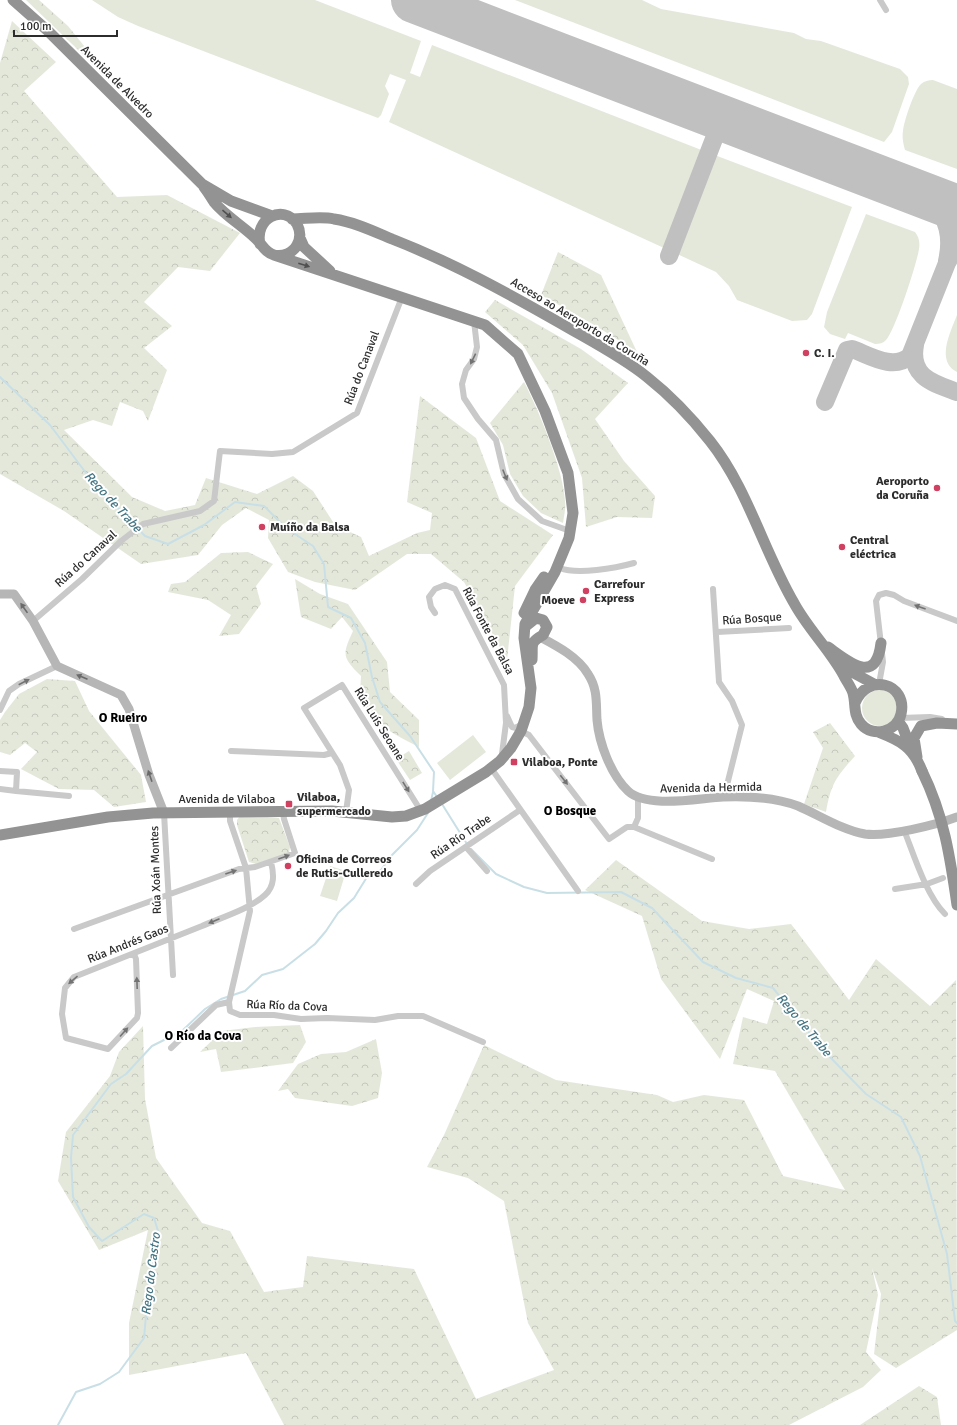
<svg xmlns="http://www.w3.org/2000/svg" width="957" height="1425" font-family="Signika,sans-serif">
<defs>
<pattern id="forest-crowns" width="20" height="18" patternUnits="userSpaceOnUse"><rect width="20" height="18" fill="#e4e8db"/><path d="M2 6a3 3 0 1 1 6 0M12 15a3 3 0 1 1 6 0" fill="none" stroke="#c4c7bc"/></pattern>
</defs>
<rect width="100%" height="100%" fill="#fff"/>
<path fill="#e4e8db" d="M92 0H315L421 41 410 73 420 77 432 45 704 151 664 248 389 122 406 80 390 74 385 86 389 94 381 115 378 118 138 26 118 17Z
M515 0H642L661 9 794 33 806 39 821 41 900 69 908 77 909 84 892 132 884 142Z
M933 80 957 89V169L905 150C903 143 902 137 903 131 904 121 914 91 921 84 925 81 928 80 933 80Z
M712 154 852 207 812 314 807 320 792 321 737 300 729 286 716 272 675 253Z
M866 214 915 232C919 237 920 242 919 249 917 263 895 331 886 340 883 343 880 344 875 344L848 333 845 339 830 334 824 327 827 312Z
M957 315V372C935 361 951 331 957 315Z
M862 708a18 18 0 1 1 36 0a18 18 0 1 1-36 0Z
M473 735 486 752 450 780 437 763Z
M330 866 346 871 337 901 320 896Z"/>
<path fill="url(#forest-crowns)" d="M26 0H39L68 26 118 88Z
M12 21 56 62 24 91 117 197 167 195 240 233 210 271 178 267 144 302 172 326 144 348 167 370 148 421 143 411 120 402 112 426 93 420 64 430 132 497 165 511 195 505 206 478 257 494 293 476 313 491 335 525 361 537 369 556 417 533 430 530 432 513 407 502 420 396 476 438 500 501 553 535 515 586 507 660 464 582 431 554H407L355 590 315 582 288 572 268 538 269 520 246 508 222 525 198 555 141 564 64 511 0 474V63Z
M558 252 601 275 637 352 596 326 541 295Z
M495 300 581 349 628 383 595 419 624 461 655 496 652 518 617 517 586 527 582 478 552 393 523 345 485 312Z
M524 382C538 408 564 472 565 501 566 508 564 516 563 523L541 513 523 496 510 474 503 445 490 423Z
M248 552 273 564 256 586 261 604 239 634 219 636 231 615 208 600 168 592 171 584 185 582 221 553Z
M295 579 320 594 348 604 387 662 390 692 419 720V747C399 737 368 722 361 698 359 692 361 682 361 676 342 657 342 655 353 631L342 617 331 629 301 617Z
M47 679 75 681 89 711 141 775 146 802 114 807 94 790 59 789 21 769 37 752 25 743 10 755 0 752V720L5 712 19 694Z
M830 723 855 756C836 777 831 784 826 812L804 804 823 748 813 732Z
M409 751 422 773 410 780 396 759Z
M241 815 279 818 290 847 289 853 256 864 249 862 237 825V820Z
M616 860 702 921 749 929 791 924 849 1000 876 959 930 1006 956 980 957 1330 896 1368 874 1354 881 1294 872 1268 878 1295 866 1352 881 1370 863 1387 789 1425H284L246 1353 129 1375V1323L148 1230 99 1250 58 1181 66 1132 110 1076 119 1052 143 1026 145 1099 156 1158 202 1223 230 1231 264 1292 303 1287 307 1256 414 1269 476 1399 554 1370 528 1323 504 1201 468 1178 427 1167 444 1135 484 1045 556 1080 657 1095 673 1102 704 1095 744 1100 783 1176 845 1190 775 1071 733 1064 743 1017 767 1024 774 1001 747 989 720 1059 661 979 642 916 585 890Z
M300 1025 306 1042 293 1063 221 1072 216 1049 200 1052 222 1031 255 1027Z
M376 1039 382 1073 378 1098 352 1106 295 1098 288 1089 278 1091 298 1064 321 1054 346 1052Z
M919 1386 937 1397 941 1425H860Z"/>
<g fill="none" stroke-linecap="round" stroke-linejoin="round">
<path stroke="#c9dfe6" stroke-width="2" d="M0 377 50 425 92 481 145 536 168 544 204 525 235 502 264 506 286 528 313 546 324 564 328 607 351 618 365 643 372 677 380 702 410 736 434 772 433 791 437 797
M431 801 433 792
M442 804 467 844
M471 849 496 874 524 887 547 893 621 892 652 908 703 962 736 978 773 988 824 1051 866 1094 901 1117 920 1156 947 1254 955 1321 957 1323
M58 1425 76 1392 100 1384 119 1372 144 1338 149 1282 158 1231 154 1218 144 1214 102 1241 89 1227 73 1197 71 1158 73 1135 111 1084 126 1074 152 1046 182 1031 205 1009 221 999 245 991 262 975 283 969 315 944 326 931 338 913 354 898 367 877 381 870 392 855 417 830 428 813"/>
<path stroke="#c0c0c0" stroke-width="18" d="M924 195C946 211 953 235 947 261
M669 256 722 118
M915 345C909 377 933 383 957 392
M825 402 847 350 852 349C869 355 893 371 910 356L947 263 957 245"/>
<path stroke="#c0c0c0" stroke-width="46" d="M414 0 957 208"/>
<path stroke="#c9c9c9" stroke-width="6" d="M880 0 886 10
M474 321 477 347 474 359 466 370 462 384 464 398 478 419 496 440 504 474 518 499 542 521 570 531
M560 568C577 575 616 568 634 563
M713 589 719 682 732 701 742 725 724 797
M435 613 431 607 429 597 435 589 445 585 455 589 504 685 506 723 502 754
M33 621 82 579 121 541 143 524 200 511 214 501 220 451 272 454 293 452 357 413 402 297
M717 632 789 628
M879 684 883 662 876 601 879 595 886 593 894 595 904 601 957 621
M0 710 9 691 19 684 57 666
M507 716 512 727 516 728 523 723
M900 718 930 717 942 719
M521 731 529 735 609 839 627 827H634L638 818V797
M231 751 324 755 332 753
M491 768 578 891
M0 771 17 772 16 791 0 789
M16 791 69 796
M230 811V821L246 868 250 911 229 1002 230 1011 240 1015H274L301 1019 327 1018 375 1020 398 1016H423L483 1042
M346 812 349 790 340 765 304 708 342 685 421 811
M164 813 173 975
M634 827 712 859
M904 830C914 855 926 895 945 914
M466 847 487 871
M416 884 430 871 520 810
M895 889 927 884 943 878
M74 929 239 869 255 867 295 853 284 819 283 812
M134 954 136 959 138 1013 137 1018 108 1049 66 1038 62 1014 65 988 74 977C116 960 159 943 202 926 220 918 250 909 265 895 275 886 274 874 271 862
M171 1048 216 1005 229 1002"/>
<path stroke="#b6b6b6" stroke-width="9" d="M0 594H14L33 621 57 666 121 695 129 709 149 775 164 813
M540 637C557 646 578 657 588 674 598 689 596 703 597 720 599 743 611 775 628 791 647 809 699 798 723 797 748 796 774 797 798 806 819 815 842 830 865 834 887 837 936 825 957 817"/>
<path stroke="#939393" stroke-width="11" d="M13 0 48 31 202 184 231 201 272 216
M204 187C208 192 211 197 214 202 227 218 247 228 260 243 264 248 267 253 274 255 283 257 293 253 297 245 301 238 300 230 297 224 283 203 254 219 260 244
M292 219C305 219 321 216 334 219 354 222 373 231 392 239 451 262 504 291 560 323 589 340 621 356 647 377 671 396 691 417 710 441 748 489 763 550 794 603 808 629 830 650 844 676 847 682 851 687 853 693 856 704 853 715 861 724 873 738 897 732 901 714 908 683 867 672 855 703
M300 238 304 247 330 271
M524 613 535 590 544 577
M526 626 536 618 543 620 547 627 543 635C529 643 533 644 532 660
M828 647C849 662 876 686 881 643
M845 666 850 671 874 684
M898 721 903 728 911 749
M878 732C901 741 913 747 922 771
M917 757 914 738 921 726 937 723 957 724
M0 835 108 817 153 813 332 811 392 817 406 816 425 809 486 772 500 761 511 748 521 731 529 707 531 688 524 638 525 624 555 572 569 538 573 513 568 473 545 411 518 354 485 325 274 255"/>
<path stroke="#939393" stroke-width="11" d="M922 771C944 816 950 856 957 905"/>
</g>
<defs><path id="oneway-solid" d="M-6-.8H1V-3.2L6.5 0L1 3.2V.8H-6Z"/></defs>
<g fill="#505050">
<use href="#oneway-solid" transform="translate(227 214) rotate(41)"/>
<use href="#oneway-solid" transform="translate(304 265) rotate(18)"/>
</g>
<g fill="#737373">
<use href="#oneway-solid" transform="translate(473 359) rotate(116)"/>
<use href="#oneway-solid" transform="translate(505 475) rotate(68)"/>
<use href="#oneway-solid" transform="translate(920 607) rotate(-160)"/>
<use href="#oneway-solid" transform="translate(24 682) rotate(-27)"/>
<use href="#oneway-solid" transform="translate(564 780) rotate(52)"/>
<use href="#oneway-solid" transform="translate(406 787) rotate(58)"/>
<use href="#oneway-solid" transform="translate(284 857) rotate(-20)"/>
<use href="#oneway-solid" transform="translate(231 872) rotate(-19)"/>
<use href="#oneway-solid" transform="translate(214 921) rotate(157)"/>
<use href="#oneway-solid" transform="translate(73 980) rotate(139)"/>
<use href="#oneway-solid" transform="translate(137 983) rotate(-92)"/>
<use href="#oneway-solid" transform="translate(124 1032) rotate(-48)"/>
</g>
<g fill="#6a6a6a">
<use href="#oneway-solid" transform="translate(24 608) rotate(-125)"/>
<use href="#oneway-solid" transform="translate(82 677) rotate(-157)"/>
<use href="#oneway-solid" transform="translate(150 776) rotate(-109)"/>
</g>
<g fill="#d04161" stroke="#fff" stroke-width="1.5">
<circle cx="806" cy="353" r="4"/>
<circle cx="937" cy="488" r="4"/>
<circle cx="262" cy="527" r="4"/>
<circle cx="842" cy="547" r="4"/>
<circle cx="586" cy="591" r="4"/>
<circle cx="583" cy="600" r="4"/>
<rect x="510" y="758" width="8" height="8" rx="2"/>
<rect x="285" y="800" width="8" height="8" rx="2"/>
<circle cx="288" cy="866" r="4"/>
</g>
<g text-anchor="middle" dominant-baseline="central" stroke-width="4" stroke-linejoin="round" paint-order="stroke">
<g font-size="12" fill="#2c2c2c" stroke="#fff">
<text transform="translate(117 82) rotate(45)">Avenida de Alvedro</text>
<text transform="translate(580 322) rotate(31)">Acceso ao Aeroporto da Coruña</text>
<text transform="translate(362 368) rotate(-69)">Rúa do Canaval</text>
<text transform="translate(86 559) rotate(-42)">Rúa do Canaval</text>
<text transform="translate(752 619) rotate(-4)">Rúa Bosque</text>
<text transform="translate(488 631) rotate(62)">Rúa Fonte da Balsa</text>
<text transform="translate(379 724) rotate(58)">Rúa Luís Seoane</text>
<text transform="translate(711 788) rotate(-1)">Avenida da Hermida</text>
<text x="227" y="799">Avenida de Vilaboa</text>
<text transform="translate(461 837) rotate(-34)">Rúa Río Trabe</text>
<text transform="translate(156 870) rotate(-92)">Rúa Xoán Montes</text>
<text transform="translate(128 944) rotate(-22)">Rúa Andrés Gaos</text>
<text transform="translate(287 1006) rotate(2)">Rúa Río da Cova</text>
</g>
<g font-size="12" font-weight="bold" fill="#2c2c2c" stroke="#fff" text-anchor="start">
<text x="814" y="353">C. I.</text>
<text x="929" y="481" text-anchor="end">Aeroporto<tspan x="929" dy="14">da Coruña</tspan></text>
<text x="270" y="527">Muíño da Balsa</text>
<text x="850" y="540">Central<tspan x="850" dy="14">eléctrica</tspan></text>
<text x="594" y="584">Carrefour<tspan x="594" dy="14">Express</tspan></text>
<text x="575" y="600" text-anchor="end">Moeve</text>
<text x="522" y="762">Vilaboa, Ponte</text>
<text x="297" y="797">Vilaboa,<tspan x="297" dy="14">supermercado</tspan></text>
<text x="296" y="859">Oficina de Correos<tspan x="296" dy="14">de Rutis-Culleredo</tspan></text>
</g>
<g font-size="13" font-style="italic" fill="#447584" stroke="#fff">
<text transform="translate(113 502) rotate(47)">Rego de Trabe</text>
<text transform="translate(804 1025) rotate(50)">Rego de Trabe</text>
<text transform="translate(151 1274) rotate(-83)">Rego do Castro</text>
</g>
<g font-size="13" font-weight="bold" fill="#000" stroke="#fff">
<text x="123" y="718">O Rueiro</text>
<text x="570" y="811">O Bosque</text>
<text x="203" y="1036">O Río da Cova</text>
</g>
</g>
<path d="M14 30v6h103v-6" fill="none" stroke="#2c2c2c" stroke-width="2"/>
<text x="20" y="30" font-size="12" fill="#2c2c2c" stroke="#ffffff" stroke-width="3" paint-order="stroke">100 m</text>
</svg>
